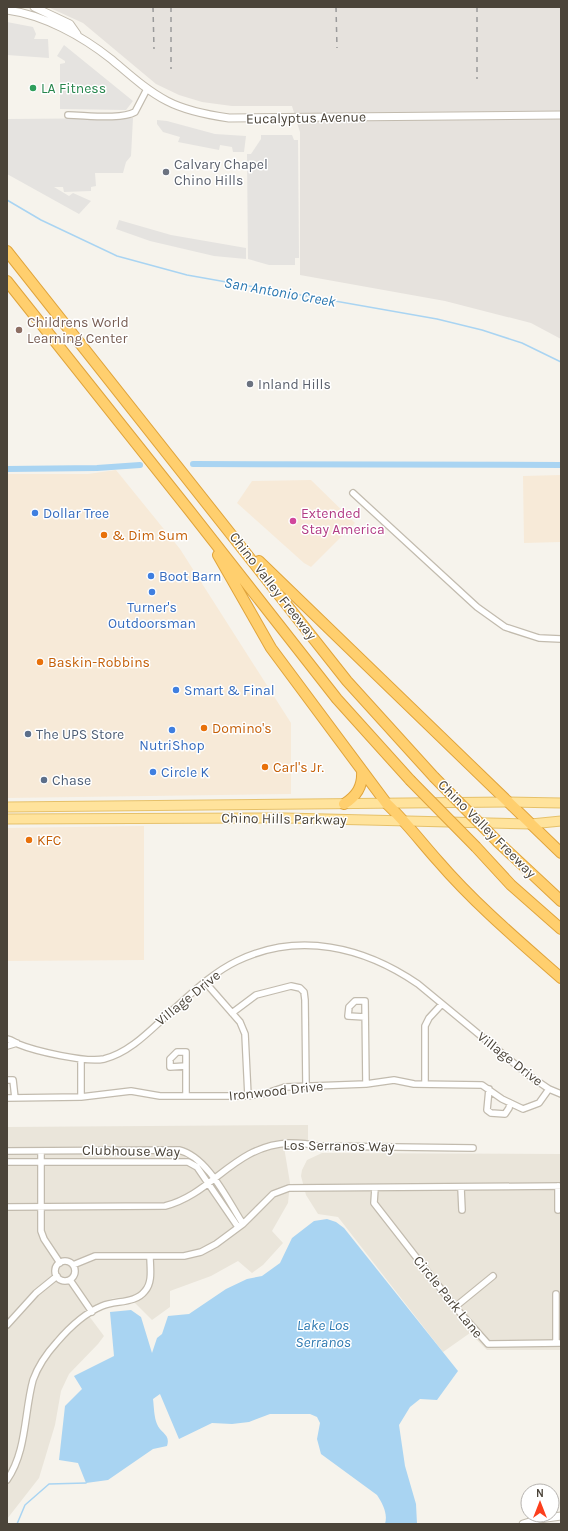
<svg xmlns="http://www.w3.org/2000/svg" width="568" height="1531" font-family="Karla,sans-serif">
<rect width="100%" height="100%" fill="#f6f3ec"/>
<path fill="#eae5da" d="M308 1125V1144L283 1141 290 1183 288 1203 272 1231 283 1243 263 1265 252 1273 238 1261 211 1276 170 1291V1307L152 1320 129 1297 114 1298 102 1302 86 1312 104 1336 98 1344 69 1374 61 1391 55 1425 39 1478 7 1519V1127Z
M322 1153 561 1154V1350H487L470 1333 443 1352 338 1217 318 1214 306 1195 301 1176 302 1170 307 1160Z"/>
<path fill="#f7ead8" d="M116 470 180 549 291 723V794L7 798V474H88Z
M561 475V542L524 543 523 476Z
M311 480 355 523 311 567 304 563 237 503 252 481Z
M144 826V960L7 961V828Z"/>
<path fill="#e6e2dd" d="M48 7H561V339L531 323 445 301 300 275V132L292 106H232L202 102 179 95 156 84 83 23Z"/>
<path fill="#e5e3e0" d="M7 22 33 27 36 34 34 39H48L49 58 7 55Z
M64 45 133 101 126 110 60 109V64L65 63V61L57 56Z
M133 118 131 156 126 162 123 173H95L96 186 91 187V191L64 192 63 187H54L69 196 73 193 91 201 79 214 7 174V119Z
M157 120 167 121 215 134 246 136 244 152H233L232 147 220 145 219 150 178 142 180 137 163 132 157 124Z
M261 135H292L294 140H298L299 258H295V265H269L248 259 247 154H251L261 139Z
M119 220 171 235 246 248V259L214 256 150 241 116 229Z"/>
<path fill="#a9d4f2" d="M327 1219 336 1222 344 1228 458 1371 437 1400 420 1399 410 1407 399 1425 405 1466 416 1504 417 1524H385C388 1514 383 1504 377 1495L321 1454 317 1439 320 1423 317 1417 310 1414H270L249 1422 232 1424 212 1423 179 1439 160 1394 153 1399C154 1407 154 1417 157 1424 160 1433 171 1434 167 1446L153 1449 108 1480 86 1483 78 1463 59 1460 65 1406 82 1389 74 1376 114 1356 110 1312 131 1310 141 1317 152 1353 157 1338 162 1334 168 1316 189 1314 226 1289 247 1279 262 1276 280 1263 292 1238 314 1221Z"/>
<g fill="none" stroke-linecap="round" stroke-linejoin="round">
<path stroke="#a9d4f2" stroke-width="1.5" d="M7 200 41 220 117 256 187 275 437 319 482 330 522 343 561 362
M17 1524 25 1505 49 1484 86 1483"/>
<path stroke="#a9d4f2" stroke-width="6" d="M193 464 561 465
M7 469 97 468 140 465"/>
<g stroke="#c2bbae" stroke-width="8">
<path id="minor" d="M68 115C85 115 121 120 135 112L147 89
M353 493 477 607 505 627 539 638 561 639
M205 982 240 1022 245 1034 248 1096
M232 1013 256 995 291 986 300 988 304 992 305 1000 306 1085
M365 1017 348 1016 349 1007 355 1001H365L366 1084
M7 1039C12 1040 14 1042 18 1044 35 1051 86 1063 104 1059 132 1052 153 1027 175 1008 194 991 214 972 237 961 299 931 364 947 418 984L527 1074 549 1089 561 1094
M7 1046 17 1043
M81 1060V1097
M186 1066 170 1067V1059L177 1052H186V1096
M7 1080H13L15 1098
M425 1084V1026L429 1018 442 1004
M489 1089 487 1110 491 1113 505 1114 509 1108 510 1103
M7 1098 81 1097 131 1091 160 1096H248L267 1093 285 1087 366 1084 394 1080 414 1084 482 1085 502 1099 523 1109 539 1103 549 1089
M7 1151 179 1150C208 1157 228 1201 243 1224
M41 1151V1231L44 1239 60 1263
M7 1162H188L197 1167 238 1227
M558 1186V1210
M375 1188 374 1203 455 1307 488 1344 561 1343
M461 1188 462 1210
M7 1207 165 1206C213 1194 233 1146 289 1143 298 1143 307 1143 316 1146L473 1148
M55 1271a10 10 0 1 1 20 0a10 10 0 1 1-20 0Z
M73 1265 95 1256H184L201 1252 216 1244 243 1224 273 1194 289 1188 561 1186
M70 1280 92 1312
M556 1294V1343
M455 1307 493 1276
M7 1325 36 1293 57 1276
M7 1480C27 1451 24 1413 33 1380 38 1366 47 1353 57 1342 69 1328 85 1313 102 1306 116 1300 135 1304 145 1291 153 1282 150 1268 150 1256"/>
</g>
<g stroke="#c2bbae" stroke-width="9">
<path id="tertiary" d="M34 7 70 24 77 34
M7 10C44 15 82 36 111 59 129 74 146 90 167 101 186 111 208 115 229 118L561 115
M523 1524 539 1519 561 1516"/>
</g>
<g stroke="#e6c16a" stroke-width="11">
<path id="primary" d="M7 807 507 802 561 803
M7 819 285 818 531 824 561 821"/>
</g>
<g stroke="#e0a43c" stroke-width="12">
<path id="motorway" d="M7 251 347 681 434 777
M7 281 189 510 337 699 410 780
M218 555 271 648 387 804C406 822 421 842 438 861 475 904 519 941 561 978
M259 561 561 853
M344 804C357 796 363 786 362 771
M498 842 561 901
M476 847 511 885 561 929"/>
</g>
<use href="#minor" stroke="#fff" stroke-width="5.5"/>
<use href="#tertiary" stroke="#fff" stroke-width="7"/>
<use href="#primary" stroke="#ffe39c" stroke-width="9"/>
<use href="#motorway" stroke="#ffcf6e" stroke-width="10"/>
<path stroke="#9a9a9a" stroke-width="1.5" stroke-dasharray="5 5" stroke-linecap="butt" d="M153 7 154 49
M171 7V69
M336 7 337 48
M477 7V79"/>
<g stroke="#e0a43c" stroke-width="12" stroke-linecap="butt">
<path id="motorway-bridge" d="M434 777 498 842
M410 780 476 847"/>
</g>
<use href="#motorway-bridge" stroke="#ffcf6e" stroke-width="10"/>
</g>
<circle fill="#2e9e5b" stroke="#fff" stroke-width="1.5" cx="33" cy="88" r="4"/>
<g fill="#6b7280" stroke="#fff" stroke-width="1.5">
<circle cx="166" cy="172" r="4"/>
<circle cx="250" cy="384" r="4"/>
</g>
<circle fill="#8d6e63" stroke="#fff" stroke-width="1.5" cx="19" cy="330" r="4"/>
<g fill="#3f7fe0" stroke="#fff" stroke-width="1.5">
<circle cx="35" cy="513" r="4"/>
<circle cx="151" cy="576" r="4"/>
<circle cx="152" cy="592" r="4"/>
<circle cx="176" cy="690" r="4"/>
<circle cx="172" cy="730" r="4"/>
<circle cx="153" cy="772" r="4"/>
</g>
<circle fill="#d1479c" stroke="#fff" stroke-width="1.5" cx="293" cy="521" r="4"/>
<g fill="#e8710a" stroke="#fff" stroke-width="1.5">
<circle cx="104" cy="535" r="4"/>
<circle cx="40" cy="662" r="4"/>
<circle cx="204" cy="728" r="4"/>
<circle cx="265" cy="767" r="4"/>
<circle cx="29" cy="840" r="4"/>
</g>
<g fill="#5c6f8a" stroke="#fff" stroke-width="1.5">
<circle cx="28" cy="734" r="4"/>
<circle cx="44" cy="780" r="4"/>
</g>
<g text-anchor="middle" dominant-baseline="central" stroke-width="3" stroke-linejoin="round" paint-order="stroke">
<g font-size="14" fill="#27864d" stroke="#fff" text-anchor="start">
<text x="41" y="88">LA Fitness</text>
</g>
<g font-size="14" fill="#4b4439" stroke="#fff">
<text transform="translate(306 118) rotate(-1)">Eucalyptus Avenue</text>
<text transform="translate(273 586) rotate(52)">Chino Valley Freeway</text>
<text transform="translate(284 819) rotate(1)">Chino Hills Parkway</text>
<text transform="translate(487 829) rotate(45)">Chino Valley Freeway</text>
<text transform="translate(188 998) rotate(-39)">Village Drive</text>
<text transform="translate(510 1059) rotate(38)">Village Drive</text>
<text transform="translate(276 1091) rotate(-6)">Ironwood Drive</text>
<text transform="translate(339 1146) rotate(1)">Los Serranos Way</text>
<text transform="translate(131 1151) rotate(1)">Clubhouse Way</text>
<text transform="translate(448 1297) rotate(51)">Circle Park Lane</text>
</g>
<g font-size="14" fill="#5b616d" stroke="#fff" text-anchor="start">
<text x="174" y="164">Calvary Chapel<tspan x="174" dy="16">Chino Hills</tspan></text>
<text x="258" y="384">Inland Hills</text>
</g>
<g font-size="14" fill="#785e54" stroke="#fff" text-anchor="start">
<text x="27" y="322">Childrens World<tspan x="27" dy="16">Learning Center</tspan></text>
</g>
<g font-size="14" fill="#366cbe" stroke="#fff" text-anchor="start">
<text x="43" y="513">Dollar Tree</text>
<text x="159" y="576">Boot Barn</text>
<text x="152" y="607" text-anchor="middle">Turner's<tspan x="152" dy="16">Outdoorsman</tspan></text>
<text x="184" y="690">Smart &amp; Final</text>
<text x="172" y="745" text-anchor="middle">NutriShop</text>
<text x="161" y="772">Circle K</text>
</g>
<g font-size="14" fill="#b23c85" stroke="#fff" text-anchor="start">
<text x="301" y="513">Extended<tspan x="301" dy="16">Stay America</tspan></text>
</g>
<g font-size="14" fill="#c56008" stroke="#fff" text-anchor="start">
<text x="112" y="535">&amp; Dim Sum</text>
<text x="48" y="662">Baskin-Robbins</text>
<text x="212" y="728">Domino's</text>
<text x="273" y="767">Carl's Jr.</text>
<text x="37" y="840">KFC</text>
</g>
<g font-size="14" fill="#4e5e75" stroke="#fff" text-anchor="start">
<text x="36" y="734">The UPS Store</text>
<text x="52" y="780">Chase</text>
</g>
<g font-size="15" font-style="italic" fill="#2e7ab2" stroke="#fff">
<text transform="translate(280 292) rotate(10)">San Antonio Creek</text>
<text x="323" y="1325">Lake Los<tspan x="323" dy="17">Serranos</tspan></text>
</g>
</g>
<rect width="568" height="1531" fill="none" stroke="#4b4439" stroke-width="16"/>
<g transform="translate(540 1503)"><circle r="19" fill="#ffffff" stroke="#b7b4b0"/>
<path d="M0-3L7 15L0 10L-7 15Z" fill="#fc3f1d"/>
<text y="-6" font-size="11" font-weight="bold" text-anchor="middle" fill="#4b4439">N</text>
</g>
</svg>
